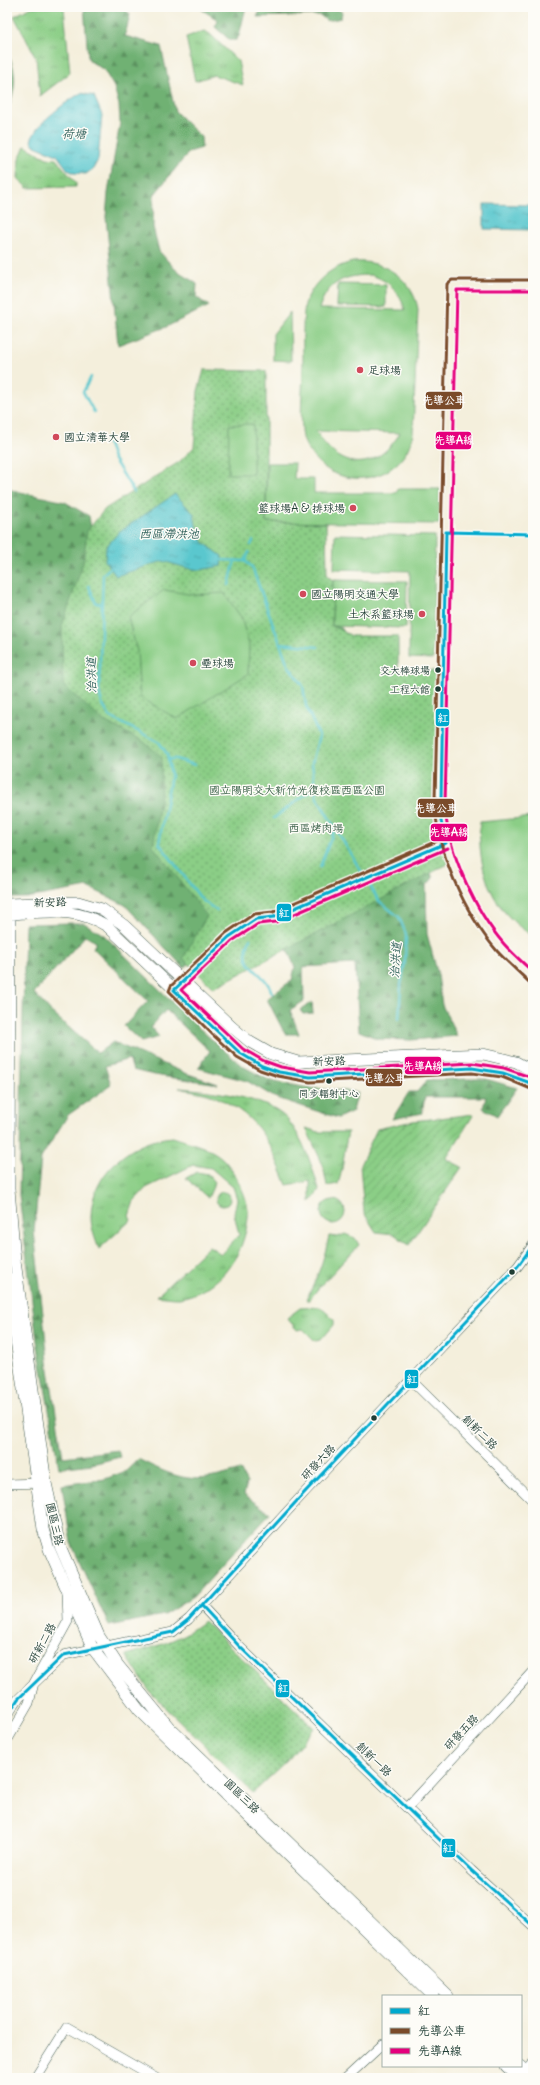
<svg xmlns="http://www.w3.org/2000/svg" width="540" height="2085" font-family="Delius,'LXGW WenKai TC',sans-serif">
<defs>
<pattern id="grass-tufts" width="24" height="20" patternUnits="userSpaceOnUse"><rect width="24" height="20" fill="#8bce86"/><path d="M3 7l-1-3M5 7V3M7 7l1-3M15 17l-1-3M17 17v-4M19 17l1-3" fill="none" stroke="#71a86e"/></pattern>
<pattern id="forest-firs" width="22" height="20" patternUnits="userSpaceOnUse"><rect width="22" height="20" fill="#70b173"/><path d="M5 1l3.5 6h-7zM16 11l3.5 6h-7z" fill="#5b915f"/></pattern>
<pattern id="park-dots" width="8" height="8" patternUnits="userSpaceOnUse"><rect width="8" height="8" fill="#8bce86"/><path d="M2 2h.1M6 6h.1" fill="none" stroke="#71a86e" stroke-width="1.8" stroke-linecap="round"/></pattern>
<pattern id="garden-furrows" width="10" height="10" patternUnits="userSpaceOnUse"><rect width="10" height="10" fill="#8bce86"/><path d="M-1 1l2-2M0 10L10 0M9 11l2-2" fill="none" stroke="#71a86e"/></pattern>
<pattern id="water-ripples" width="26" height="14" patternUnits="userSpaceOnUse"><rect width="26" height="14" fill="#5ac7ce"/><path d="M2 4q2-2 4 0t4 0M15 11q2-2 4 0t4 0" fill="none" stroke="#4aa3a8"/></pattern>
</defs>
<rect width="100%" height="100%" fill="#fdfcf7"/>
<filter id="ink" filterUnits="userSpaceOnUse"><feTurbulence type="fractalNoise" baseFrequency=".025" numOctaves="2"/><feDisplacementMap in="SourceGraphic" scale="8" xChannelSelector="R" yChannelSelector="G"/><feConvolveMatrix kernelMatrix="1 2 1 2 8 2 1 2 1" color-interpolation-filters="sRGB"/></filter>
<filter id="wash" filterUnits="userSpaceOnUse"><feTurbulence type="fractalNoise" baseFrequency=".012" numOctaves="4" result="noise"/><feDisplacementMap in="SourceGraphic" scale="16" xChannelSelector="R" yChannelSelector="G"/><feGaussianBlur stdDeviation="0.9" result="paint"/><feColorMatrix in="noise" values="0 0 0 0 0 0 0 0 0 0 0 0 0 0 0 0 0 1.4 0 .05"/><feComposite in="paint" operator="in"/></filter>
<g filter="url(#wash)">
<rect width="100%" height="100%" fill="#f4efdc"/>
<path fill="url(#grass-tufts)" stroke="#55865d" d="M32 7H64L70 73 40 96 36 58 14 16Z
M204 31 210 34 238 61 243 85 214 75 195 81 186 37Z
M25 146 47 158 56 159 76 183V187L27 188 18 178 19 159Z
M179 1088C208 1090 268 1097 288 1120 304 1140 312 1166 319 1190L310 1202V1181L287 1185C270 1144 261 1118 218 1098 206 1092 191 1091 179 1088Z
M306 1128 318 1132H348C344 1149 344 1167 338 1184L327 1186 323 1165Z
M173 1137C190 1143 212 1147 225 1161 234 1172 244 1190 247 1204 249 1211 248 1219 247 1225 241 1261 216 1292 179 1298 172 1298 164 1297 157 1296L209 1246 221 1254 239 1235 234 1213 237 1199 233 1187 211 1168 193 1165 146 1188 134 1201 129 1216 131 1220 99 1249C95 1239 91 1228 91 1217 91 1173 131 1140 173 1137Z
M197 1172 208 1174 215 1182 208 1198 186 1178Z
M216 1199a7 7 0 1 1 14 0a7 7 0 1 1-14 0Z
M321 1212a12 12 0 1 1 24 0a12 12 0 1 1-24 0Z
M345 1234 355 1238 359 1245 321 1285 309 1300H306C317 1279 324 1260 329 1236L338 1237Z
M320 1307 334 1319V1325L321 1340 315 1341 303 1329 297 1330 287 1318 300 1308Z"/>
<path fill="url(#forest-firs)" stroke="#487754" d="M84 7H123L130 14 125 36 161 46 175 111 201 137 202 148 189 152 154 195 153 227 159 251 175 269 197 284 196 297 209 306 166 327 118 345 106 217 108 193 120 123 119 105 114 87 104 70 90 61 88 57Z
M201 7H246L239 36 236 40H230L215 27 218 20 201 9Z
M262 7H333L342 12 341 18 327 21 320 15 257 17Z
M7 53C19 72 15 92 7 112Z
M7 489 65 502 89 516 97 565 267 534 345 634 256 908 184 968 125 905 88 887 27 898H7Z
M424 859 433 878 426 886 427 934 438 975 442 1005 457 1036 411 1040 379 1039 359 1031 355 964 303 967 304 1001 290 1010 299 1034H285L267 999 292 980 295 967 287 949 326 928Z
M71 923H84L104 935 200 1029 242 1066 271 1081 309 1088 358 1092 353 1111 338 1118 274 1097 247 1081 198 1068 210 1051 166 1010 151 1027 159 1037 141 1042 124 1026 148 1001 93 948 96 942 85 936 34 993 50 1011 98 1053 113 1042 185 1073 218 1084C189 1079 161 1078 133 1070L129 1059 105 1066 111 1085 68 1115 41 1158 34 1231 49 1370 63 1457 118 1450 120 1457 92 1464 59 1468 37 1341 19 1195 25 924Z
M312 1002 313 1013 303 1014 300 1010Z
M468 1079H486L517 1088 497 1116 483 1108 486 1097H425L422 1113 392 1119 409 1092H417L427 1080Z
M138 1459C180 1480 195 1485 240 1470L247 1483 244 1495 270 1513 193 1597 164 1615 109 1626 71 1543 62 1485 105 1479 126 1471Z"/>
<path fill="url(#park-dots)" stroke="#55865d" d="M204 370 266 371V522L326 523 327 576 333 580 332 626 352 636H398V671H438V758L433 775V815L450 863 213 988 183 958 207 916 153 846 160 801 162 757 144 742 102 720 63 685 62 626 83 563 87 531 105 509 179 462 194 447 198 391Z
M204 1621 314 1728 288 1760 253 1793 150 1692 126 1655C156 1646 178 1642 204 1621Z"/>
<path fill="url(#garden-furrows)" stroke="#55865d" d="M474 1114 446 1159 462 1167 409 1245 394 1234 376 1232 364 1213 360 1165 377 1129 413 1121Z"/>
<path fill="#8bce86" stroke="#55865d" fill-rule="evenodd" d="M353 262C383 259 413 279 418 309L413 433C404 486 333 494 308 449 304 443 302 436 302 429 300 408 303 386 303 365 303 345 302 324 305 304 313 282 330 267 353 262ZM371 275C389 281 399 290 405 310L319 309C327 282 345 275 371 275ZM316 431 400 433C375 473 340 472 316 431Z
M338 284 386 285V307L337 306Z
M290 312 291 361 273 360V334Z
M253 424V474H228L229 425Z
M267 463H295L294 479H314V493H396L398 489H440V524L266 522Z
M335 534 435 536 433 659 409 658 410 571 334 569Z
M333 580 407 581 406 628 332 626Z
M164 590 194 595 224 593 241 617 249 645 248 674 177 719 140 697 137 651 128 617Z
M533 817V936C491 911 477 869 480 822Z"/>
<path fill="url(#water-ripples)" stroke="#3c8281" d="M81 93 94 96 102 115 98 160 93 169 86 174 74 173 68 170 57 155 35 146 31 141C35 124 66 102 81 93Z
M484 204 533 205V230L484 229Z
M175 494 194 514 197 531 204 543 222 556 221 566 200 570 187 568 163 561 116 576 105 561 106 547 119 532Z"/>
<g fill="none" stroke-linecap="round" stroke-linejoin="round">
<path stroke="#5ac7ce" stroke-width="2.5" d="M91 377 83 392 94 412
M106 439 113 458 134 492
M251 545 253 541
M221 560 245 561 252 567 288 665 303 686 306 706 319 736 312 763 316 796 379 901 399 917 406 934 405 961 401 985 399 1019
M245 561 249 552
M110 568 103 574 99 691 102 704 110 717 159 742 167 754 171 775 159 843 202 900 217 911
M229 585 235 560
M89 586 96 603 101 604
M280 643 318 647
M168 759H176L195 765
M274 818 315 787
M320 867 334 830
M250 939C236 970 265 968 272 993"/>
</g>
</g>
<g filter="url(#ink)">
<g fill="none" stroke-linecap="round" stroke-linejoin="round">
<g stroke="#3f584d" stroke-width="10">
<path id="minor" d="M411 1380 533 1501
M7 1484 44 1483
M202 1606 239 1646 471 1870 533 1926
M7 1716 18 1699 64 1655 173 1632 189 1619 305 1492 518 1266 533 1245
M7 1741 29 1703 34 1683 68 1621 67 1592
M407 1808 533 1671
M521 2075 533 2063
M35 2078 67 2027 156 2078
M346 2078 383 2044"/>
</g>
<g stroke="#3f584d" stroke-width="12">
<path id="tertiary" d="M7 904 78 902 102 909 125 926 232 1027 250 1042 271 1054 298 1062 483 1054 516 1062 533 1071
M10 904 9 1189 15 1261 46 1483 60 1546 99 1636 118 1665 169 1727 448 1996
M7 914C44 913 74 906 107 926L245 1056 261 1066 274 1070 310 1077 472 1068C494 1069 513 1074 533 1084
M7 1277 43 1529 49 1549 93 1649 139 1710 433 1996
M506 2066 519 2078
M520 2066 532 2078"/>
</g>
<use href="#minor" stroke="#fff" stroke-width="9"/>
<use href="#tertiary" stroke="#fff" stroke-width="11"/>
<g stroke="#fdfcf7" stroke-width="6">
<path id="bus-1" d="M446 532 441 800V821L446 843
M446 532 533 534
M446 843 274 917 256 919 229 937 174 990 240 1053 262 1066 279 1072 310 1077 472 1068 503 1073 533 1084
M202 1606 239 1646 471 1870 533 1926
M7 1716 18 1699 64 1655 173 1632 189 1619 305 1492 518 1266 533 1245"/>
</g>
<g stroke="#fdfcf7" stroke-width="6">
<path id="bus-2" d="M444 838 273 912 254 914 226 933 171 986 169 991 213 1035 237 1057 260 1070 278 1076 310 1082 472 1073 502 1077 531 1089
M530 983C519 972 507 962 497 951 465 914 435 849 435 800L447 284 452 280H533"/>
</g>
<g stroke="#fdfcf7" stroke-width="6">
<path id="bus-3" d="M533 290H457L445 806C447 850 475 911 504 944 513 954 523 963 533 972
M448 848 276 922 258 924 232 941 181 990 243 1049 264 1061 281 1067 310 1072 472 1063 504 1068 533 1078"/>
</g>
<use href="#bus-1" stroke="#00a9ce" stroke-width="3"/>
<use href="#bus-2" stroke="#7a4b2a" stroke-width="3"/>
<use href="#bus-3" stroke="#e5007d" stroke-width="3"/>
</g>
</g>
<g fill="#d1495b" stroke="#fdfcf7" stroke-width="1.5">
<circle cx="360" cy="370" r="4"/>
<circle cx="56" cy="437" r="4"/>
<circle cx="353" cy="508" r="4"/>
<circle cx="303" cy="594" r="4"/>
<circle cx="422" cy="614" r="4"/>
<circle cx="193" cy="663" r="4"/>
</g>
<g fill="#1f3d34" stroke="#fdfcf7" stroke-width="1.5">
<circle cx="438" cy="670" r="3.5"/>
<circle cx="438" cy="689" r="3.5"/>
<circle cx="329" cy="1081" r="3.5"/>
<circle cx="512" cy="1272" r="3.5"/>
<circle cx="374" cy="1418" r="3.5"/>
</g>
<g text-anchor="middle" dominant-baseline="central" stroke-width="3" stroke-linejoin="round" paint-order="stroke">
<g font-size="10" fill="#1f3d34" stroke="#fdfcf7" text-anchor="end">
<text x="430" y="670">交大棒球場</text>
<text x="430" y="689">工程六館</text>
<text x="329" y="1093" text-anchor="middle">同步輻射中心</text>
</g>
<g font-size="11" fill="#1f3d34" stroke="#fdfcf7" text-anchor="start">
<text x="368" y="370">足球場</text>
<text x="64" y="437">國立清華大學</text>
<text x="345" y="508" text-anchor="end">籃球場A &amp; 排球場</text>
<text x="311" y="594">國立陽明交通大學</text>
<text x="414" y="614" text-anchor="end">土木系籃球場</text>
<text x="201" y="663">壘球場</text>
</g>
<g font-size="11" fill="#3a6148" stroke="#fdfcf7">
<text x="297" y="790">國立陽明交大新竹光復校區西區公園</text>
<text x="316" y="828">西區烤肉場</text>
</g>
<g font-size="11" fill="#1f3d34" stroke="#fdfcf7">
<text transform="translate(50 902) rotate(-2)">新安路</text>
<text transform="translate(329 1061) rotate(-2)">新安路</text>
<text transform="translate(480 1432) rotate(45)">創新二路</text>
<text transform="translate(318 1462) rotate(-47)">研發六路</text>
<text transform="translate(55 1524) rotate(77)">園區三路</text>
<text transform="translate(42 1643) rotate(-61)">研新二路</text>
<text transform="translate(461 1732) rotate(-47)">研發五路</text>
<text transform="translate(374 1759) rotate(44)">創新一路</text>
<text transform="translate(242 1796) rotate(44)">園區三路</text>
</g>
<g font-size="12" font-style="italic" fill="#2e605a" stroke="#fdfcf7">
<text x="74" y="133">荷塘</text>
<text x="169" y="533">西區滯洪池</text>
<text transform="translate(91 675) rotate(-91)">治洪道</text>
<text transform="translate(395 960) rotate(-86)">治洪道</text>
</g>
</g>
<g stroke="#fdfcf7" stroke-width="1.5">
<rect x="425" y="391" width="38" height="19" rx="4" fill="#7a4b2a"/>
<rect x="435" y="431" width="37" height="19" rx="4" fill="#e5007d"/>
<rect x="435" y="708" width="15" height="19" rx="4" fill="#00a9ce"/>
<rect x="417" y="798" width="38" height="20" rx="4" fill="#7a4b2a"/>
<rect x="430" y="823" width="38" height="19" rx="4" fill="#e5007d"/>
<rect x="276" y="903" width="16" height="19" rx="4" fill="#00a9ce"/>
<rect x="404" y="1056" width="38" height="19" rx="4" fill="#e5007d"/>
<rect x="365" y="1068" width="38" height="19" rx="4" fill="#7a4b2a"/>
<rect x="404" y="1369" width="15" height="20" rx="4" fill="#00a9ce"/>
<rect x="275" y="1679" width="15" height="19" rx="4" fill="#00a9ce"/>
<rect x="441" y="1838" width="15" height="20" rx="4" fill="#00a9ce"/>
</g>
<g font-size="11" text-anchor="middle" font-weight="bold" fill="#fff">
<text x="444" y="404">先導公車</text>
<text x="454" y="444">先導A線</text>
<text x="443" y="722">紅</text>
<text x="436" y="812">先導公車</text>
<text x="449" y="836">先導A線</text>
<text x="284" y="917">紅</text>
<text x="423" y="1070">先導A線</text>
<text x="384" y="1082">先導公車</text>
<text x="412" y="1383">紅</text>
<text x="283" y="1692">紅</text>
<text x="448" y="1852">紅</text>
</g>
<rect width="540" height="2085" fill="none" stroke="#fdfcf7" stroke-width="24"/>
<rect x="382" y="1995" width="140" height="72" fill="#fdfcf7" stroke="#a4b0a9"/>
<rect x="390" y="2008" width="20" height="6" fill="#00a9ce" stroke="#a4b0a9"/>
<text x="418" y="2015" font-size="12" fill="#1f3d34">紅</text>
<rect x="390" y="2028" width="20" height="6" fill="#7a4b2a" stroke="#a4b0a9"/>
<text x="418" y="2035" font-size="12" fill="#1f3d34">先導公車</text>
<rect x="390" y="2048" width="20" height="6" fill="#e5007d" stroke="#a4b0a9"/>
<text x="418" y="2055" font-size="12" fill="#1f3d34">先導A線</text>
</svg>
